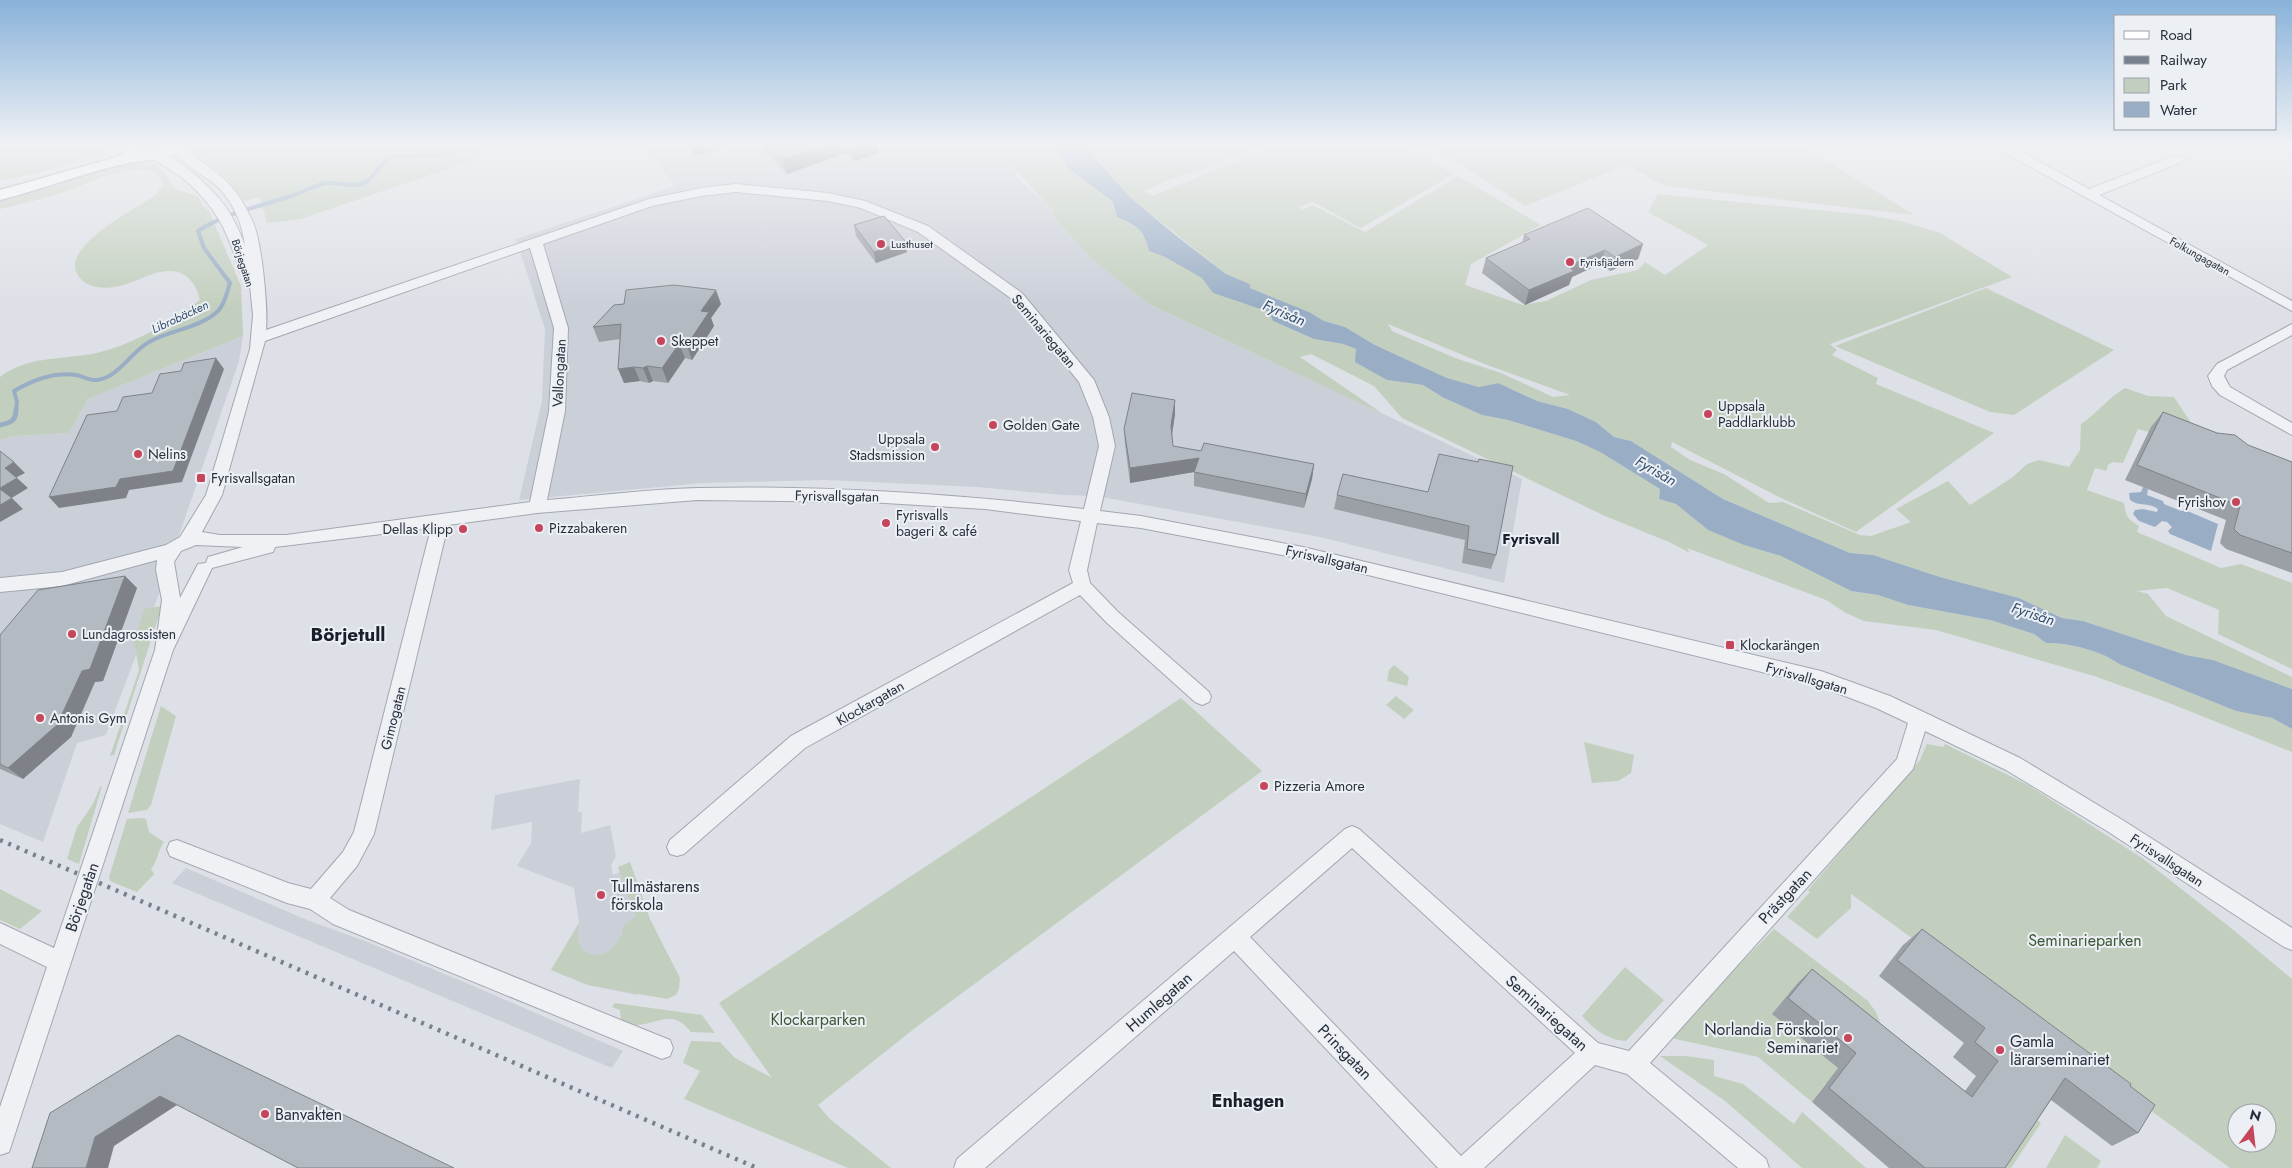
<svg xmlns="http://www.w3.org/2000/svg" width="2292" height="1168" font-family="Jost,sans-serif">
<rect width="100%" height="100%" fill="#dde0e6"/>
<path fill="#cbcfd8" d="M230 144H304L254 164Z
M642 144H998L1018 172 1015 176 1054 211 1052 217 1077 243 1092 259 1149 304 1522 479 1504 583 1320 537 1096 496 1063 495 977 487 827 480 703 483 519 500 542 401 545 329 516 239 675 186Z
M243 336 239 361 157 599 106 735 77 743 43 842 0 824V440L16 436 69 433 88 399Z
M580 779 578 812H582L581 833 610 825 616 856 611 866 613 875 620 872 652 955 637 995 588 985 551 970 579 923 574 888 517 866 531 843 532 822 491 830 495 795Z
M186 868 307 920 365 941 471 985 623 1051 612 1068 172 883Z"/>
<path fill="#c3cfbe" fill-rule="evenodd" d="M0 144H124C85 161 42 173 0 181Z
M193 144H230L254 164 304 144H489L479 150 480 158 301 219 267 223 260 197 244 201 227 179 192 151Z
M998 144H1055L1069 169 1113 203 1117 217C1138 228 1143 228 1149 251L1165 257 1203 278 1213 293 1269 312 1273 321 1314 339 1343 344 1356 349 1387 380 1423 385 1444 398 1482 415 1508 420 1576 441 1600 452 1660 489 1659 499 1676 504 1708 530 1744 545 1781 556 1851 591 1878 595 1908 605 1990 620 2034 634 2046 643C2066 642 2103 651 2119 664L2236 711 2272 718 2292 729V752L2164 701 2094 676 1936 630 1864 621 1846 613 1826 600 1687 548 1690 553 1669 542 1605 516 1402 418 1374 386 1311 354 1300 357 1383 414 1149 304 1092 259 1052 216 1054 211C1032 190 1015 168 998 144Z
M1082 144H1264L1204 169 1165 181 1144 191 1152 196 1280 144H1401L1454 174 1361 228 1313 202 1299 207 1302 210 1312 205 1365 232 1458 176 1541 225 1471 264 1465 285 1523 305 1546 301 1591 280 1638 270 1645 262 1665 275 1708 245 1648 212 1658 194 1868 215 1905 222 1940 233 2012 277 1830 344 1837 350 1832 355 1878 378 1876 384 1994 433 1856 532 1781 498 1672 442 1671 447 1690 460 1724 474 1769 503 1783 502 1860 535 1871 536 1911 522 1896 509 1948 481 1970 505 2013 477 2027 464 2039 460 2069 467 2080 450 2081 424C2097 413 2108 398 2125 388L2148 396 2174 397 2197 432H2149L2138 429 2123 463 2113 462 2108 465 2106 471 2095 468 2087 490 2124 503C2126 517 2127 518 2139 526L2137 532 2221 568 2241 564 2292 583V669L2218 634 2219 610 2167 588 2137 591 2148 594 2166 616 2292 677V689L2213 660 2186 655 2083 621 2062 618 2019 598 1940 577 1873 555 1850 553 1723 499 1631 441 1614 437 1596 422 1568 409 1537 401 1498 383 1479 387 1447 378 1375 345 1345 327 1324 321 1309 312 1250 288V284L1226 274 1130 197ZM1388 324 1487 365 1570 395 1553 397 1501 373 1455 358 1392 331Z
M1429 144H1795L1830 163 1914 215 1665 186 1626 165 1525 206Z
M131 160 157 164 176 189 198 196 203 206 209 211 241 286 243 336 88 399 69 433 16 436 0 440V377C27 356 59 360 91 354 127 348 172 322 200 300 197 288 191 276 178 272 157 267 139 282 119 286 106 289 89 289 80 278 54 249 137 208 156 195L163 184 158 173C126 162 95 182 64 192 43 199 22 204 0 209V198L39 189Z
M1986 288 2114 350 2014 415 1990 412 1835 346Z
M162 606 114 755 110 756 139 670 134 641 144 609Z
M1394 665 1409 677 1407 686 1387 681 1389 670Z
M1396 696 1414 710 1404 719 1386 705Z
M1181 698 1262 771 919 1025 818 1105 830 1119 891 1168H848L684 1099 700 1071 683 1063 691 1041 720 1042 735 1058 772 1078 719 1003Z
M161 706 176 716 151 805 147 810 128 813Z
M1584 742 1634 755 1631 773 1618 781 1592 783Z
M1927 744 1943 747 1945 744 2028 785 2142 858 2231 928 2292 979V1168H2230L1851 894V908L1817 939 1787 917 1810 892 1808 890 1920 760ZM2237 1113H2267V1143H2237Z
M102 786 79 864 67 859 77 827 93 804 100 787Z
M142 818 146 819 149 832 164 842C157 852 158 861 151 869L154 874 137 892 110 881 109 877 127 819Z
M630 862 650 919 680 978 679 989 676 995 667 999 588 985 551 970 579 923C578 936 575 947 589 953 604 960 616 947 622 934 623 931 623 925 626 923 628 921 633 919 636 917L618 867Z
M0 889 42 911 20 929 0 920Z
M1774 929 1868 1001 1876 1012 1898 1067 1852 1080 1825 1084 1812 1102 1758 1057 1671 1038 1679 1026Z
M1625 967 1664 1000 1626 1041C1607 1040 1595 1030 1582 1016Z
M615 1003 702 1015 715 1033 691 1032C671 1008 661 1024 636 1025 632 1025 626 1022 621 1020L620 1010 612 1007Z
M1660 1056H1686L1714 1060V1076L1743 1084 1794 1124 1802 1112 1866 1168H1802L1725 1101Z
M2028 1113 2041 1123 2011 1168H1991Z
M2065 1135 2101 1161 2097 1168H2046Z"/>
<path fill="#99aec5" d="M1055 144H1082L1130 197 1174 234 1226 274 1250 284V288L1309 312 1324 321 1345 327 1375 345 1447 378 1479 387 1498 383 1537 401 1568 409 1596 422 1614 437 1631 441 1723 499 1850 553 1873 555 1940 577 2019 598 2062 618 2083 621 2186 655 2213 660 2292 689V729L2272 718 2236 711 2119 664C2103 651 2066 642 2046 643L2034 634 1990 620 1908 605 1878 595 1851 591 1781 556 1744 545 1708 530 1676 504 1659 499 1660 489 1600 452 1576 441 1508 420 1482 415 1444 398 1423 385 1387 380 1355 362 1356 349 1343 344 1314 339 1273 321 1269 312 1213 293 1202 278 1165 257 1149 251C1143 228 1138 227 1117 217L1113 202 1069 169Z
M2143 487 2148 489 2147 495 2163 501 2164 504 2181 511 2185 510 2218 524 2211 551 2170 534 2168 531 2172 527 2167 522 2162 521 2155 527 2139 521 2133 514 2135 510 2143 509 2157 512 2158 509C2150 502 2139 507 2130 500L2129 493 2141 492Z"/>
<g fill="none" stroke-linecap="round" stroke-linejoin="round">
<path stroke="#99aec5" stroke-width="4" d="M16 411 17 402 14 391C33 380 53 372 76 375 82 376 91 381 97 380 119 377 131 352 149 342 170 330 200 328 218 311 225 304 227 292 230 283L204 248 198 231C227 212 259 207 291 196 302 193 314 185 327 183 338 182 350 187 361 184 375 180 379 162 392 157L452 154 444 144"/>
<path stroke="#99aec5" stroke-width="5" d="M0 425C10 423 16 421 16 410"/>
<g stroke="#a3a7b0" stroke-width="2">
<path id="minor" d="M173 144H183C196 161 215 169 229 184 238 193 247 209 252 220 262 240 268 308 266 330L649 199 701 188 736 184 828 193 865 201 928 226 1022 293 1094 380 1109 417 1115 446 1100 511 1141 516 1303 547 1821 671 1890 696 2020 758 2121 819 2292 928V950L2284 947 2107 831 2006 770 1925 731 1913 769 1650 1063 1766 1159 1769 1168H1738L1627 1074 1595 1065 1484 1168H1438L1234 951 985 1168H954L957 1159 1345 829 1352 826 1359 829 1598 1043 1629 1051 1897 759 1908 723 1876 708 1819 686 1303 559 1141 528 1097 523 1087 570 1090 583 1118 612 1209 692 1211 697 1209 702 1202 705 1195 702 1106 622 1080 595 805 748 684 854 677 856 670 854 667 847 670 840 791 736 1073 583 1069 570 1081 521 985 509 868 502 697 500 537 513 448 525 374 834 357 866 330 898 349 910 670 1040 673 1048 670 1056 662 1059 333 924 310 909 287 903 170 856 167 849 170 842 177 840 288 883 311 889 343 852 354 832 431 528 275 547 273 552 212 568 173 650 12 1143 9 1152 0 1155V1107L47 967 0 944V923L54 948 155 650 162 600 156 570 157 560 62 586 0 592V578L62 572 166 545 180 537 206 495 250 349 253 315 249 276 242 275 240 272C228 231 215 204 180 176 172 170 155 162 149 155L151 152C170 148 210 187 222 202 232 215 240 231 245 246 243 226 234 204 220 189 207 175 175 163 173 144ZM736 192 828 201 861 208 918 232 1012 299 1079 382 1093 417 1099 446 1084 509C956 494 827 485 698 488 648 489 597 496 547 500L565 411 568 328 543 244 652 206 701 196ZM530 248 554 328 549 411 530 502 286 535H220L202 532 222 495 265 341ZM196 545 243 547 208 557 206 563 198 564 180 598 174 562 181 551ZM1352 848 1575 1053 1461 1156 1250 937Z
M1997 144H2007L2089 189 2174 156H2182L2184 159 2182 162 2099 195 2292 301V311L1998 149 1996 146Z
M2292 324V335L2227 370 2224 376 2230 387 2292 423V435L2220 395 2212 386 2208 376 2217 364Z"/>
</g>
<g stroke="#9ca5b1" stroke-width="3">
<path id="major" d="M170 144H188C177 160 151 159 134 162 89 170 45 189 0 200V190L124 155 121 151 123 148 129 146 148 151Z"/>
</g>
<use href="#minor" fill="#eff1f4" fill-rule="evenodd"/>
<use href="#major" fill="#fff" fill-rule="evenodd"/>
<path stroke="#77808f" stroke-width="4.5" stroke-dasharray="3 6" stroke-linecap="butt" d="M0 840 757 1168"/>
</g>
<path fill="#9ba0a7" d="M684 144H726L727 146 695 156Z
M759 144H877L879 153 854 161 846 153 787 174Z
M854 225 907 252 876 263 856 236Z
M1524 235 1643 244 1638 259 1610 271 1600 264 1572 277 1569 285 1525 305 1482 273 1486 258 1522 243Z
M721 304 711 318 714 326 692 360 685 358 668 383 653 381 649 383 640 381 624 383 620 339 599 342 593 327Z
M1175 400V414L1172 434 1173 446 1201 451 1314 464 1312 479 1304 508 1194 486V472L1130 483 1125 444 1124 429Z
M2163 412 2292 462V573L2226 549 2220 543 2226 520 2125 480 2151 427Z
M1439 454 1496 555 1491 569 1462 563 1465 540 1334 509 1337 495 1428 492Z
M125 576 137 588 103 681 95 682 71 737 23 779 0 769V635Z
M1922 929 2130 1086 2138 1133 2112 1146 2051 1100 2005 1168H1889L1812 1102 1838 1068 1772 1014 1796 985 1812 969 1965 1091 1976 1076 1953 1057 1964 1043 1879 976 1903 945Z"/>
<path fill="#7e8288" d="M691 144H726L727 146 695 156Z
M830 144H844L846 153 787 174 783 159Z
M862 144H877L879 153 854 161 851 147Z
M905 241 907 252 876 263 874 252Z
M1643 244 1638 259 1610 271 1615 257Z
M1605 250 1600 264 1572 277 1569 285 1525 305 1529 290 1568 266Z
M716 290 721 304 711 318 714 326 692 360 687 345 701 311Z
M679 344 685 358 668 383 662 368Z
M216 358 224 369 182 482 129 490 126 498 59 508 49 497Z
M647 366 653 381 649 383 643 368Z
M634 367 640 381 624 383 618 369Z
M1175 400V414L1171 441V426Z
M1199 458 1194 472 1130 483V468Z
M14 462 25 473 15 478 5 468Z
M1314 464 1312 479 1304 508 1306 494Z
M17 478 28 488 10 499 0 489V488Z
M12 498 23 509 0 522V505Z
M125 576 137 588 103 681 95 682 71 737 23 779 8 768Z
M160 1096 177 1105 114 1146 108 1168H86L95 1137Z"/>
<path fill="#b4bac2" stroke="#7e8288" d="M768 144H830L783 159Z
M848 144H862L851 147Z
M1588 208 1643 244 1615 257 1605 250 1568 266 1574 271 1529 290 1486 258 1530 239 1524 235Z
M884 216 905 241 874 252 854 225Z
M674 285 716 290 701 311 709 312 687 345 679 344 662 368 647 366 643 368 634 367 618 369 621 324 593 327 614 305 624 304 626 290Z
M216 358 173 471 120 479 116 487 49 497 87 415 117 411 123 397 152 393 160 374 181 371 184 363Z
M1132 393 1175 400 1171 426 1173 446 1201 451 1204 443 1314 464 1306 494 1194 472 1199 458 1130 468 1124 429Z
M2163 412 2217 433 2235 435 2248 445 2292 462V553L2240 535 2234 529 2240 506 2137 465Z
M0 451 14 462 5 468 17 478 0 488Z
M1439 454 1478 462 1479 459 1513 466 1496 555 1467 549 1469 526 1337 495 1343 474 1428 492Z
M0 489 12 498 0 505Z
M125 576 90 669 82 671 57 725 8 768 0 764V635L38 590Z
M1922 929 2131 1084 2130 1086 2155 1105 2138 1133 2065 1078 2005 1168H1925L1829 1088 1856 1053 1788 998 1812 969 1972 1097 1998 1061 1975 1042 1985 1028 1897 960Z
M178 1035 454 1168H298L160 1096 95 1137 86 1168H32L50 1113Z"/>
<linearGradient id="sky" x2="0" y2="1"><stop stop-color="#88b2da"/><stop offset="0.47" stop-color="#f0f1f4"/><stop offset="1" stop-color="#f0f1f4" stop-opacity="0"/></linearGradient>
<rect width="2292" height="307" fill="url(#sky)"/>
<g fill="#c7455a" stroke="#eceff4" stroke-width="2">
<circle cx="881" cy="244" r="5"/>
<circle cx="1570" cy="262" r="5"/>
<circle cx="661" cy="341" r="5"/>
<circle cx="1708" cy="414" r="5"/>
<circle cx="993" cy="425" r="5"/>
<circle cx="935" cy="447" r="5"/>
<circle cx="138" cy="454" r="5"/>
<rect x="196" y="473" width="10" height="10" rx="2.5"/>
<circle cx="2236" cy="502" r="5"/>
<circle cx="886" cy="523" r="5"/>
<circle cx="539" cy="528" r="5"/>
<circle cx="463" cy="529" r="5"/>
<circle cx="72" cy="634" r="5"/>
<rect x="1725" y="640" width="10" height="10" rx="2.5"/>
<circle cx="40" cy="718" r="5"/>
<circle cx="1264" cy="786" r="5"/>
<circle cx="601" cy="895" r="5"/>
<circle cx="1848" cy="1038" r="5"/>
<circle cx="2000" cy="1050" r="5"/>
<circle cx="265" cy="1114" r="5"/>
</g>
<g text-anchor="middle" dominant-baseline="central" stroke-width="4" stroke-linejoin="round" paint-order="stroke">
<g font-size="11" fill="#272f3c" stroke="#eceff4" text-anchor="start">
<text x="891" y="244">Lusthuset</text>
<text x="1580" y="262">Fyrisfjädern</text>
</g>
<g font-size="11" fill="#272f3c" stroke="#eceff4">
<text transform="translate(2200 256) rotate(29)">Folkungagatan</text>
<text transform="translate(243 263) rotate(72)">Börjegatan</text>
</g>
<g font-size="12" font-style="italic" fill="#334e6d" stroke="#eceff4">
<text transform="translate(180 317) rotate(-25)">Librobäcken</text>
</g>
<g font-size="14" fill="#272f3c" stroke="#eceff4">
<text transform="translate(1044 331) rotate(50)">Seminariegatan</text>
<text transform="translate(559 373) rotate(-87)">Vallongatan</text>
<text transform="translate(837 496) rotate(1)">Fyrisvallsgatan</text>
<text transform="translate(1327 559) rotate(13)">Fyrisvallsgatan</text>
<text transform="translate(1807 678) rotate(16)">Fyrisvallsgatan</text>
<text transform="translate(870 703) rotate(-30)">Klockargatan</text>
<text transform="translate(393 718) rotate(-76)">Gimogatan</text>
<text transform="translate(2167 860) rotate(33)">Fyrisvallsgatan</text>
</g>
<g font-size="14" fill="#272f3c" stroke="#eceff4" text-anchor="start">
<text x="671" y="341">Skeppet</text>
<text x="1718" y="406">Uppsala<tspan x="1718" dy="16">Paddlarklubb</tspan></text>
<text x="1003" y="425">Golden Gate</text>
<text x="925" y="439" text-anchor="end">Uppsala<tspan x="925" dy="16">Stadsmission</tspan></text>
<text x="148" y="454">Nelins</text>
<text x="211" y="478">Fyrisvallsgatan</text>
<text x="2226" y="502" text-anchor="end">Fyrishov</text>
<text x="896" y="515">Fyrisvalls<tspan x="896" dy="16">bageri &amp; café</tspan></text>
<text x="549" y="528">Pizzabakeren</text>
<text x="453" y="529" text-anchor="end">Dellas Klipp</text>
<text x="82" y="634">Lundagrossisten</text>
<text x="1740" y="645">Klockarängen</text>
<text x="50" y="718">Antonis Gym</text>
<text x="1274" y="786">Pizzeria Amore</text>
</g>
<g font-size="15" font-style="italic" fill="#334e6d" stroke="#eceff4">
<text transform="translate(1284 313) rotate(23)">Fyrisån</text>
<text transform="translate(1656 471) rotate(30)">Fyrisån</text>
<text transform="translate(2033 614) rotate(18)">Fyrisån</text>
</g>
<g font-size="15" font-weight="bold" fill="#19202c" stroke="#eceff4">
<text x="1531" y="539">Fyrisvall</text>
</g>
<g font-size="16" fill="#272f3c" stroke="#eceff4" text-anchor="start">
<text x="611" y="886">Tullmästarens<tspan x="611" dy="18">förskola</tspan></text>
<text x="1838" y="1029" text-anchor="end">Norlandia Förskolor<tspan x="1838" dy="18">Seminariet</tspan></text>
<text x="2010" y="1041">Gamla<tspan x="2010" dy="18">lärarseminariet</tspan></text>
<text x="275" y="1114">Banvakten</text>
</g>
<g font-size="16" fill="#272f3c" stroke="#eceff4">
<text transform="translate(1785 896) rotate(-47)">Prästgatan</text>
<text transform="translate(82 897) rotate(-71)">Börjegatan</text>
<text transform="translate(1159 1002) rotate(-41)">Humlegatan</text>
<text transform="translate(1547 1013) rotate(42)">Seminariegatan</text>
<text transform="translate(1345 1052) rotate(46)">Prinsgatan</text>
</g>
<g font-size="16" fill="#3b5735" stroke="#eceff4">
<text x="2085" y="940">Seminarieparken</text>
<text x="818" y="1019">Klockarparken</text>
</g>
<g font-size="18" font-weight="bold" fill="#19202c" stroke="#eceff4">
<text x="1248" y="1101">Enhagen</text>
</g>
<g font-size="19" font-weight="bold" fill="#19202c" stroke="#eceff4">
<text x="348" y="634">Börjetull</text>
</g>
</g>
<rect x="2114" y="15" width="162" height="115" fill="#eceff4" stroke="#9da2aa"/>
<rect x="2124" y="31" width="25" height="8" fill="#ffffff" stroke="#9da2aa"/>
<text x="2160" y="40" font-size="15" fill="#272f3c">Road</text>
<rect x="2124" y="56" width="25" height="8" fill="#77808f" stroke="#9da2aa"/>
<text x="2160" y="65" font-size="15" fill="#272f3c">Railway</text>
<rect x="2124" y="78" width="25" height="15" fill="#c3cfbe" stroke="#9da2aa"/>
<text x="2160" y="90" font-size="15" fill="#272f3c">Park</text>
<rect x="2124" y="102" width="25" height="15" fill="#99aec5" stroke="#9da2aa"/>
<text x="2160" y="115" font-size="15" fill="#272f3c">Water</text>
<g transform="translate(2252 1128) rotate(15)"><circle r="24" fill="#eceff4" stroke="#9da2aa"/>
<path d="M0-4L9 19L0 12L-9 19Z" fill="#c7455a"/>
<text y="-8" font-size="14" font-weight="bold" text-anchor="middle" fill="#272f3c">N</text>
</g>
</svg>
